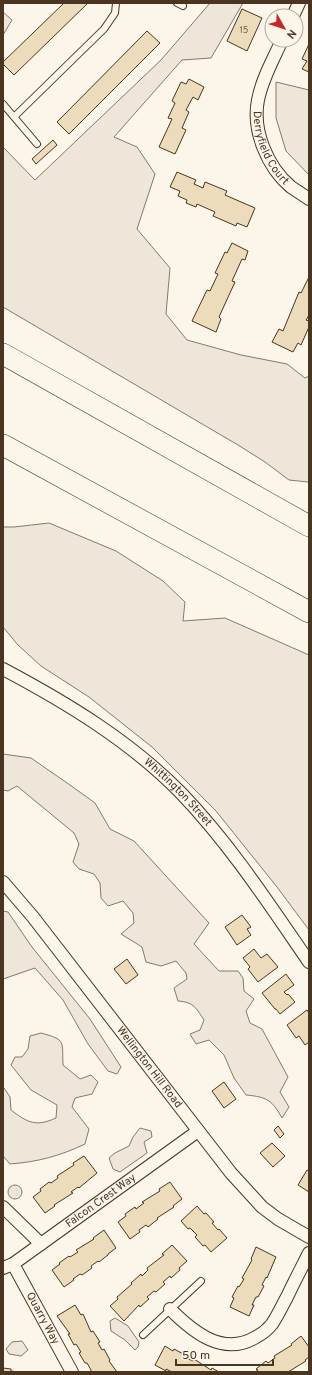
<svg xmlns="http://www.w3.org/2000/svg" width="312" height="1375" font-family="Overpass,sans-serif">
<rect width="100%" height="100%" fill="#fbf6e9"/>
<path fill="#ede6d9" stroke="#887966" d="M210 3H243L211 58 182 60 114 137 137 147 155 174 137 229 170 268 166 314 187 340 241 355 287 364 305 378 309 376V483L308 482 289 480 265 462 238 445 3 307V147L35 180 161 60Z
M3 12 12 20 3 35Z
M276 82 309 90V175L286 151 276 118Z
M49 523 116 551 163 581 185 602 183 621 225 618 309 655V930L277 887 216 811 152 747 89 697 41 666 18 645 3 627V527H14Z
M3 754 31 758 70 785 95 803 110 829 134 841 209 923 194 944 219 971H238L243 978 244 991 254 999 246 1011 250 1023 262 1029 288 1077 280 1092 289 1107 282 1118C272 1100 267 1097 246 1095L234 1078 224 1055 209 1040 196 1044 190 1034 200 1030 204 1020C196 1008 194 1002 178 1001L174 988 187 979 186 973 176 961 161 966 146 962 142 947 121 934 134 923 133 913 123 901 108 906 101 898 100 883 94 874 79 869 73 862 79 844 74 833 17 786 8 791 3 790Z
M3 911 8 912 32 947 90 1019 121 1067 117 1074 108 1071 88 1044 63 1000 35 968 3 979Z
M41 1033C66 1040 62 1040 63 1065L80 1079 91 1075 98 1082 92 1094 75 1098 72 1107 89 1129 85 1144C60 1156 37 1162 10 1164L3 1156V1089L4 1088 10 1097 11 1110C28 1123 36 1127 56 1118L57 1105 31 1090 11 1065 15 1057H22L28 1049 30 1036Z
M140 1128 151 1131 152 1137 144 1142 147 1153 120 1172 113 1169 109 1158 115 1153 129 1146 133 1137Z
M8 1192a7 7 0 1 1 14 0a7 7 0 1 1-14 0Z
M115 1318 128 1326 139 1342 138 1347 135 1350 125 1340 111 1331 110 1321Z
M22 1341 28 1350 21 1356 9 1354 6 1349 12 1342Z"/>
<path fill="#ecdcbc" stroke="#4a3520" d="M64 3H88L14 75 3 64V62Z
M242 9 262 18 247 51 227 41Z
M147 31 160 43 69 134 57 122Z
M309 44V72L302 69 307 61 302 59Z
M189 79 204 87 198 100 193 97 186 110 189 112 182 128 186 130 175 154 159 147 172 119 168 118 175 103 172 101 181 82 186 84Z
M53 140 57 145 36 164 32 159Z
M177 172 196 180 194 184 203 188 205 182 227 191 225 195 255 208 247 227 237 223 236 226 213 216 215 212 197 204 196 207 186 203 187 200 178 196 180 191 170 187Z
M232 243 248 251 245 260 242 259 232 281 235 282 219 317 221 319 216 332 192 321 207 290 210 291 218 274 215 273 225 252 227 253Z
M309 277V315L306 320 309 321V327L301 345 298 343 293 352 272 342 279 329 283 331 299 292 301 293Z
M242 915 251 927 247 929 251 935 237 945 225 927Z
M254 949 261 958 267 954 278 967 258 982 248 969 250 967 243 958Z
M127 959 138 975 126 984 114 969Z
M286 974 294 985 284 992 287 995 288 994 295 1002 280 1014 276 1009H275L262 993Z
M307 1010 309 1013V1042L305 1045 299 1036 296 1038 287 1025Z
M224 1082 236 1099 224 1108 212 1091Z
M278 1126 284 1134 280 1138 274 1130Z
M272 1143 285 1156 273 1167 260 1153Z
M84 1156 97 1173 79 1188 78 1187 71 1192 73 1193 54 1205 55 1206 45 1213 33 1197 41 1191 40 1189 49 1182 51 1183 58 1178 57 1176 74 1165 73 1163Z
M307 1170 309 1171V1192L298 1185Z
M170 1182 182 1199 173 1206 174 1207 157 1218 158 1219 148 1227 146 1225 139 1230 140 1232 130 1239 118 1222 126 1216 125 1214 135 1207 136 1209 144 1203 142 1202 160 1191 159 1189Z
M197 1206 204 1214 206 1213 214 1222 212 1223 218 1230 219 1229 227 1238 211 1252 205 1245 203 1246 195 1237 197 1235 190 1228 188 1229 181 1221Z
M104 1230 116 1248 108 1254V1255L99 1262 98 1261 91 1266 92 1268 82 1275 80 1274 73 1279 74 1280 64 1287 52 1270 60 1264 59 1263 69 1256 70 1257 78 1252 76 1250 94 1239 93 1238Z
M172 1245 187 1261 179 1268 180 1270 171 1278 170 1276 163 1282 165 1284 156 1292 154 1291 147 1297 149 1299 140 1307 139 1305 124 1321 110 1306 118 1299 117 1297 132 1284 131 1283 141 1274 142 1276 148 1270 147 1268 164 1255 162 1254Z
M256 1247 276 1257 267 1278 266 1277 262 1285 264 1286 258 1297H256L252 1305H254L249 1316 230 1307 234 1298 232 1297 238 1286 239 1287 244 1279 242 1278 252 1260 251 1259Z
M75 1305 81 1315 83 1314 91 1332 93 1331 100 1342 98 1343 102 1350 104 1349 110 1360 109 1361 117 1372H91V1370L87 1363H85L79 1353 81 1352 76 1344 74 1345 68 1334H70L57 1316Z
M301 1336 309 1347V1357L305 1360 306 1361 288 1372H255L258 1370 256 1369 266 1361 268 1363 275 1358 274 1356 292 1345 291 1344Z
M165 1346 173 1351 174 1349 185 1355 184 1357 193 1361 194 1359 211 1370 212 1368 219 1372H172L166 1369V1371L155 1365Z
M3 1368 11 1369V1371L18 1372H3Z"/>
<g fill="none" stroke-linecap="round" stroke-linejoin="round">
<g stroke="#4a3520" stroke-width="8">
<path id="lane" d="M177 3 183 6
M3 104 37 144
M14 117 104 29 115 13 116 3
M143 1335 201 1281"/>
</g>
<g stroke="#4a3520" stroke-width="14">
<g id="street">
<path d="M293 16 299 3"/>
<path id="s1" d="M282 40C273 60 262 79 258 100 252 130 267 167 291 187 297 191 303 195 309 199"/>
<path id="s2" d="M3 669C67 703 130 741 181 793 230 844 269 904 309 962"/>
<path id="s3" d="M3 882 33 917 231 1173 262 1207 278 1219 309 1237"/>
<path d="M3 1207 41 1244"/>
<path id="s4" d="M13 1264 72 1372"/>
<path id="s5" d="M3 1268 13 1264 198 1131"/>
<path d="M170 1309C193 1332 223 1357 256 1337 262 1334 268 1329 272 1324 278 1315 282 1306 287 1297 294 1282 302 1267 309 1253"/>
</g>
</g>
<g stroke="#4a3520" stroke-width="22">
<path id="highway" d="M3 354 309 526
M3 445 309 612"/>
</g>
<use href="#lane" stroke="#fbf6e9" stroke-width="6"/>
<use href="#street" stroke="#fbf6e9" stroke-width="12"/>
<use href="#highway" stroke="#fbf6e9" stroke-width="21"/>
</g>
<g text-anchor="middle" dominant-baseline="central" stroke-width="3" stroke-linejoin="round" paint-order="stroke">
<g font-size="9" fill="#725f47">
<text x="244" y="30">15</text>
</g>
<g font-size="11" fill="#4a3520" stroke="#fbf6e9">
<text stroke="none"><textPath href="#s1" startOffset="116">Derryfield Court</textPath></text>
<text stroke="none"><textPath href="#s2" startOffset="215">Whittington Street</textPath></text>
<text stroke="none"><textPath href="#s3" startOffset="236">Wellington Hill Road</textPath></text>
<text stroke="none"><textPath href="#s5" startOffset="119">Falcon Crest Way</textPath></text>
<text stroke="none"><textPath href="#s4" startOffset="62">Quarry Way</textPath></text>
</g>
</g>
<rect width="312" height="1375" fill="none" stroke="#4a3520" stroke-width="8"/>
<g transform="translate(284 28) rotate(129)"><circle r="19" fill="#fbf6e9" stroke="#b4a999"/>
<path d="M0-3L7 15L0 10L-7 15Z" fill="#c62828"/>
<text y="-6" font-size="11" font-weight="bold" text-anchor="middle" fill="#4a3520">N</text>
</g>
<path d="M176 1359v6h97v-6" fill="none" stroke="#4a3520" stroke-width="2"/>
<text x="182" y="1359" font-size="12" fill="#4a3520" stroke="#fbf6e9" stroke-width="3" paint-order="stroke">50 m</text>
</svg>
